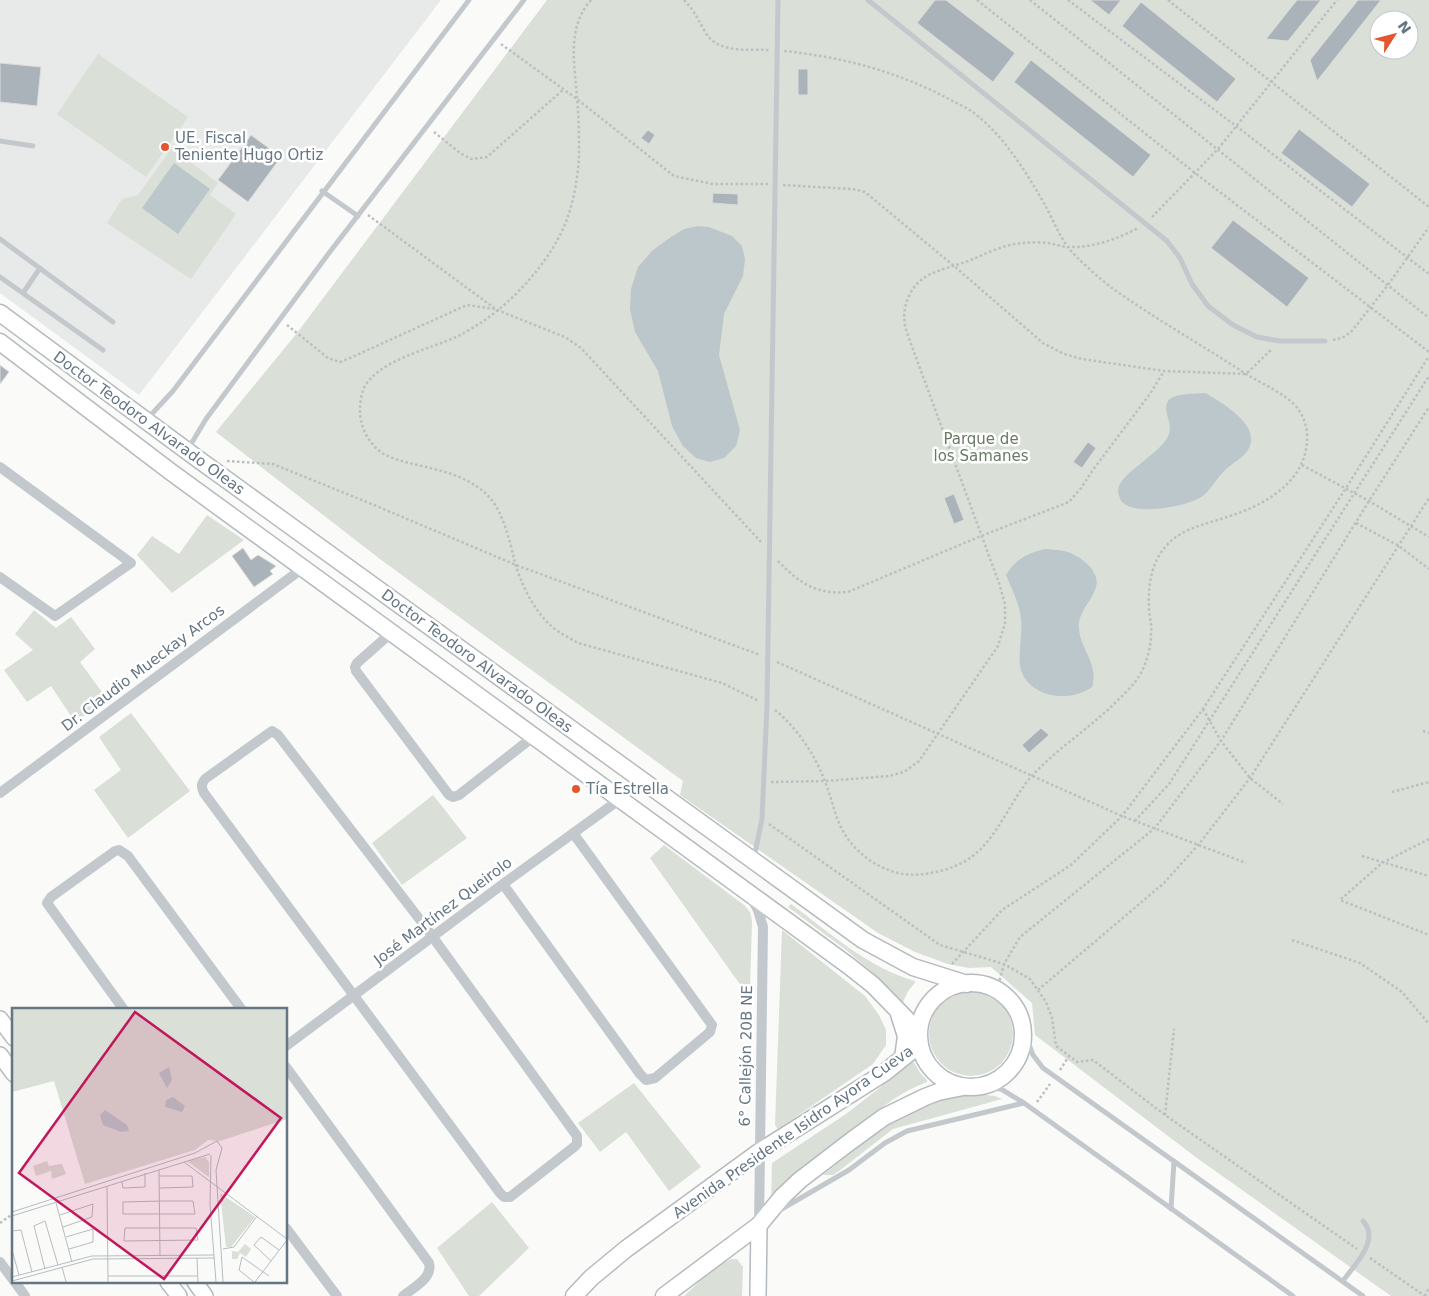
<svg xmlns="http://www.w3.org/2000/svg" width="1429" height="1296" font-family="'DejaVu Sans',sans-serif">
<rect width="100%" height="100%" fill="#fafaf8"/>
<path fill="#e8e9e9" d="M0 0H441L139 395 0 293Z"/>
<path fill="#dadfd7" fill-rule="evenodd" d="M547 0H1429V1296H1391L1197 1158 1035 1035 1032 1003 991 967 969 968 948 964 915 952 878 933 680 795 683 781 380 559 216 432 297 333ZM1379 20H1409V50H1379Z
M98 54 188 117 146 177 57 114Z
M172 148 218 183 210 195 236 214 191 279 107 223 122 199 138 195Z
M207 515 244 540 172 593 137 555 152 536 179 554Z
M34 610 56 628 71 617 95 649 80 662 107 699 75 722 51 686 27 702 4 670 33 650 15 634Z
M131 713 190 791 128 838 94 790 121 770 99 737Z
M433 795 467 838 402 885 372 843Z
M664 845 744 905 750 912 752 921 750 987 744 990 650 858Z
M791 904C829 932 868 968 915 981V983C908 990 905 996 902 1006L872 972 846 950 788 907Z
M782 930 865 996 879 1015 886 1030V1045L873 1064 778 1129 775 1125Z
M929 1034a42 42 0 1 1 84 0a42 42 0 1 1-84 0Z
M910 1056 921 1074 927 1080V1082C902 1091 883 1106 863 1123 831 1149 801 1177 771 1205L772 1163 846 1114 882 1086Z
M634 1083 701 1167 669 1191 626 1132 600 1152 578 1123Z
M976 1094 995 1096 1002 1099 893 1129 839 1171 833 1175H823L882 1127 920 1104 955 1096Z
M492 1202 529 1248 479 1296H469L437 1248Z
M731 1259H737L743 1267 742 1296H684L714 1268Z"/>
<path fill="#bbc7cb" d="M174 163 210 189 178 234 142 208Z
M698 226 709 227 732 236 742 246 745 259 743 276 724 314 719 355 740 430 736 446 724 458 710 462 696 458 683 446 672 426 658 371 635 332 630 309 631 289 638 267 653 250 671 237 684 229Z
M1205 393C1221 402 1261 425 1249 448 1244 458 1232 463 1224 471 1217 478 1212 488 1204 495 1191 506 1147 513 1131 507 1127 506 1124 503 1121 501 1120 498 1118 494 1118 490 1120 472 1163 453 1169 434 1173 423 1162 411 1168 401 1173 393 1196 394 1205 393Z
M1045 549C1051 549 1057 550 1064 551 1078 554 1101 570 1096 587 1092 602 1077 612 1079 629 1081 651 1099 664 1092 687 1070 703 1030 698 1021 670 1017 658 1023 634 1021 619 1020 605 1012 589 1006 575 1017 558 1026 554 1045 549Z"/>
<path fill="#aab3b9" stroke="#dcdcda" d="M935 0H946L1015 53 993 82 917 23Z
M1090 0H1121L1109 15Z
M1297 0H1321L1288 41 1266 39Z
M1358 0H1381L1317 81 1310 60Z
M1141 2 1236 79 1217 102 1122 26Z
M1031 60 1151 155 1133 177 1014 82Z
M0 63 41 67 37 106 0 102Z
M798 69H808V95H798Z
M1299 129 1370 184 1352 207 1281 153Z
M648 130 655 135 649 144 641 138Z
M251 135 281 157 248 202 218 180Z
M713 193 738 194V205L712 203Z
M1233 220 1309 278 1287 307 1211 248Z
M0 365 9 372 0 384Z
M1088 442 1096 448 1082 468 1073 462Z
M954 494 964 520 954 524 944 498Z
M243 548 251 560 258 555 276 566 270 571 273 574 254 587 232 556Z
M1041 728 1049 735 1029 753 1022 745Z"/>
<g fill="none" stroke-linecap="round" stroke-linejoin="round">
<g stroke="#b3babf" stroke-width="18">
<path id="secondary" d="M0 1019 14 1038
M0 1055 14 1074
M168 1282 179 1296
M195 1282 205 1296
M758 1296 759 1225"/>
</g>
<g stroke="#b5babe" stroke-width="19">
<path id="primary" d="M0 313 198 459 863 940 913 967 967 984
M0 342 171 472 849 966 873 985 919 1032
M919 1035a52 52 0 1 1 104 0a52 52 0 1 1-104 0Z
M899 1014 906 1036 903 1058
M574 1296 591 1278 626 1249 759 1152 884 1073 920 1044
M664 1296 759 1225 782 1197 800 1180 851 1141 884 1117 925 1097 938 1092 963 1087"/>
</g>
<path stroke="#bbbfc2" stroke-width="2.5" stroke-dasharray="2.5 2.5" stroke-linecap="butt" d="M591 0C566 28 575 65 577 99 579 118 579 137 579 156 578 176 574 200 567 219 553 258 516 299 482 322 474 327 465 333 456 337 430 349 380 360 365 386 361 393 360 403 360 411 360 425 367 440 377 449 386 457 398 460 409 463 438 470 470 475 491 499 503 514 510 541 514 559 520 582 532 607 549 624 557 632 568 637 578 643L722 683 759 701
M684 0C693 9 698 19 704 30 716 54 746 49 769 50
M977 0 1195 173 1429 352
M1030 0 1429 318
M1068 0 1236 126 1429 274
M1168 0 1429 207
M501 44 577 99 674 176 713 184H768
M434 132 460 153 471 159 487 157 564 89
M783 185 852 189 865 192 954 266 1043 343 1064 354 1082 359 1164 371 1246 374 1272 349
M368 215 497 310 565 337 581 348 761 542
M1152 217 1218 149 1337 0
M287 325 328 358 340 362 350 358 467 305 495 309
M1333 340 1342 338 1351 332 1388 285 1429 227
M227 461 273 464 374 505 516 565 760 655
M1302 465 1369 501 1429 537
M1356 523 1399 546 1429 569
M778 561C799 583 817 595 848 592L981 536 1069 502 1081 488 1093 470 1150 394 1164 371
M777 662 1122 816 1246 863
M1203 709 1221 741 1250 778 1283 804
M775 710C796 727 814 753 824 779 830 793 833 808 839 823 850 849 875 869 903 874 923 877 953 870 970 858 997 839 1009 803 1030 778 1056 749 1089 729 1117 701 1126 692 1136 683 1142 671 1147 660 1151 647 1151 634 1152 626 1150 619 1149 611 1148 588 1150 564 1166 546 1181 529 1202 525 1221 519 1246 511 1270 502 1289 482 1302 468 1308 452 1307 433 1306 423 1302 413 1295 405 1280 391 1260 383 1243 372 1200 344 1154 318 1112 288 1099 278 1076 258 1067 246 1058 233 1052 218 1045 205 1026 172 1005 137 974 113 966 107 956 103 947 98 896 71 841 57 784 51
M1423 731 1429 733
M771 782 826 781 889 776 904 772 919 761 998 646 1005 623V604L999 583 907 333C903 320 903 309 909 296 920 271 945 270 968 261 986 254 1004 244 1023 243 1033 242 1044 242 1053 244 1058 245 1063 247 1068 247 1092 248 1118 239 1138 228
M1392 792 1429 782
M1135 821 1169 784 1429 376
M769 824 940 945 1004 964 1030 979 1046 1002 1052 1018 1056 1046 1077 1062 1093 1060 1165 1115 1357 1249
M1429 839 1382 863 1340 900 1429 935
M1362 856 1429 876
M1292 940 1360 963 1402 992 1429 1024
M952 964 1002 910 1071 865 1122 816 1203 709 1346 488 1429 356
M997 990 1004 964 1020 937 1155 828 1221 741 1369 501 1429 407
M1038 990 1164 883 1199 844 1250 778 1429 498
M1060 1070 1069 1056
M1037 1102 1050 1084
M1165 1115 1174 1029
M0 1223 14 1213
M1370 1258 1425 1296
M1425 1296 1429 1287"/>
<path stroke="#c3c8cc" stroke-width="5" d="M868 0 1167 241 1180 258 1192 284 1208 306 1233 325 1257 337 1280 341H1325
M0 141 33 146
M322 191 358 216
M0 239 113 322
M0 277 103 350
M23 293 40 268
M148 418 173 391 469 0
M188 449 206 419 329 253 524 0
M754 858 762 819 767 706 778 0
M1023 1030 1033 1055 1043 1068 1363 1296
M977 1087 1001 1089 1024 1103 1293 1296
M1171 1209 1174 1161
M780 1210 849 1170 885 1143 907 1131 1024 1103
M1343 1281C1354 1265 1381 1240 1363 1221"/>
<path stroke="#c3c8cc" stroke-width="10" d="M0 467 131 563 55 616 0 577
M391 633 357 663 355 667 356 671 449 795 453 797 459 795 533 737
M272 731 278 735 424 925 577 1136V1144L574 1147 510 1197H504L500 1193 204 793C201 787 201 784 205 779Z
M0 793 303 568
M503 884 640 1074 646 1080 655 1078 710 1032 712 1025 573 833
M752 899 758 910 763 927 759 1225
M124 1010 47 903 51 897 115 851 119 850 128 856 242 1010
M286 1046 503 884 619 800
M286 1067 429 1263C433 1278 414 1287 403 1296
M286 1228 337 1296
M0 1262 14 1281
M15 1282 25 1296"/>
<use href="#secondary" stroke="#fff" stroke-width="15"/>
<use href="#primary" stroke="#fff" stroke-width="16"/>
</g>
<g fill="#e4572e" stroke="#fff" stroke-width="2">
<circle cx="165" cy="147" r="5"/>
<circle cx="576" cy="789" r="5"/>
</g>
<g text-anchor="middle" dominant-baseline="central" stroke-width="5" stroke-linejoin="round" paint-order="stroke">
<g font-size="15" fill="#657683" stroke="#fff" text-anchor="start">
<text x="175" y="138">UE. Fiscal<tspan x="175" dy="17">Teniente Hugo Ortiz</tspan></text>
<text x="586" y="789">Tía Estrella</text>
</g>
<g font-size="15" fill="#657683" stroke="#fff">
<text transform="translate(149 423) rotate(36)">Doctor Teodoro Alvarado Oleas</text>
<text transform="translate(477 661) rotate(36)">Doctor Teodoro Alvarado Oleas</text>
<text transform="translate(143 668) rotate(-37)">Dr. Claudio Mueckay Arcos</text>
<text transform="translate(443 911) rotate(-37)">José Martínez Queirolo</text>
<text transform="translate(746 1056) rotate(-89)">6° Callejón 20B NE</text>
<text transform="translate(793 1132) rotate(-35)">Avenida Presidente Isidro Ayora Cueva</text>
</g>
<g font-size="15" fill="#687a64" stroke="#fff">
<text x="981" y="439">Parque de<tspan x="981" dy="17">los Samanes</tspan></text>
</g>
</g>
<g transform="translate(12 1008)">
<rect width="275" height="275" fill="#fafaf8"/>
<path d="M0 1H275V111L208 133 196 132 183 142 73 176 42 73 0 84ZM193 149 197 154V169L175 153ZM35 153 37 158 50 156 54 166 40 171 39 163 24 168 21 158ZM208 185 243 209 219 239H214ZM233 236 239 241 234 249 228 245 225 251H220V243L226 244Z" fill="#dadfd7"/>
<path d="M157 59 160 72 155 80 147 65ZM161 89 173 98 170 104 153 99 154 92ZM93 102 115 117 117 123 109 124 91 117 88 107Z" fill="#bbc7cb"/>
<path fill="none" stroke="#b5bdc2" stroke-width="1" d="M199 147 198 196 204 274M172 154 275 231M147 162 148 248M147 168H180L181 179 148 180M110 174 111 180 133 179V165M95 179 96 274M150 193H181L183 206H111V194ZM44 195 60 254M0 204 183 145 205 133 210 140 204 162 211 274M48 207 81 196 80 209 51 219M0 208 198 146M113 220H184L186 232 112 233ZM0 223 9 222 20 264M54 229 81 221V234L57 241M211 241 222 239 245 208M0 242 7 267M185 250 186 274M259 253 242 237 249 229 267 242M50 259 54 274M33 261 22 218 33 213 46 257M96 268H185M0 269 80 248 202 247M0 273 81 251 203 250M242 274 227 262 230 249 257 268M243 274 275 232"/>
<path fill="#c2185b" fill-opacity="0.15" stroke="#c2185b" stroke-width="2.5" d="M123 4 269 110 152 271 7 165Z"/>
<rect width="275" height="275" fill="none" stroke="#657683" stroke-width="2.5"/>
</g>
<g transform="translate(1394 35) rotate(54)"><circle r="24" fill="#ffffff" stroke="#c1c8cd"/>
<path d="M0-4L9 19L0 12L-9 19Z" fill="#e4572e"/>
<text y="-8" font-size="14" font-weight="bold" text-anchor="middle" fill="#657683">N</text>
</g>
</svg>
